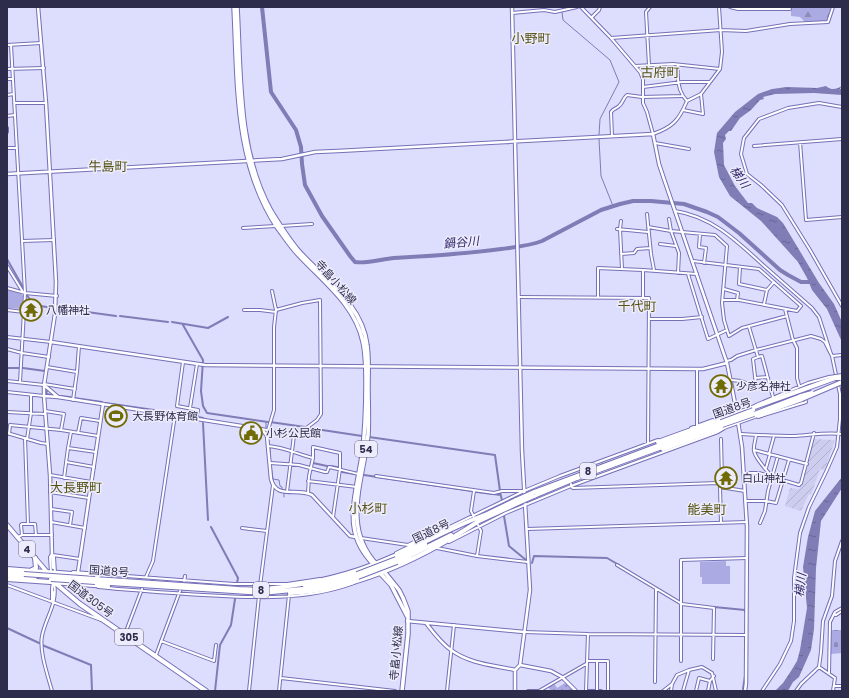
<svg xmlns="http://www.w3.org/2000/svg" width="849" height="698" font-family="Poppins,'Noto Sans JP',sans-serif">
<defs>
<pattern id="industrial-furrows" width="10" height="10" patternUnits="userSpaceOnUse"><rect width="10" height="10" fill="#cdcdf0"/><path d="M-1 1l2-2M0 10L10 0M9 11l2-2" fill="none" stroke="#b0b0cf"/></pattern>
<pattern id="grass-dots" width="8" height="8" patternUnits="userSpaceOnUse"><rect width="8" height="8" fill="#acaae3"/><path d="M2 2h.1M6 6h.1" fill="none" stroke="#8c8bba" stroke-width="1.8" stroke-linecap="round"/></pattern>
<pattern id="forest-firs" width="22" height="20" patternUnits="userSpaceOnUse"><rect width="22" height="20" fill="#acaae3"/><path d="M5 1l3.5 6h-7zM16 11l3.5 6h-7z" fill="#8c8bba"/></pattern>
<pattern id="cemetery-stones" width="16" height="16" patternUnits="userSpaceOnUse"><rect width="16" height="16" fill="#acaae3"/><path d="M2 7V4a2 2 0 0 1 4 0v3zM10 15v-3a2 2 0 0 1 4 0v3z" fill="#8c8bba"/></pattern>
<pattern id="water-ripples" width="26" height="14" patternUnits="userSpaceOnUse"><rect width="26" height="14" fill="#7f7cb6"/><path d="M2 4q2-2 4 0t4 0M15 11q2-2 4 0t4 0" fill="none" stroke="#686696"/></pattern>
</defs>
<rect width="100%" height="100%" fill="#ddddfd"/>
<path fill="url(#industrial-furrows)" d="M814 439 835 440 826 466 824 470 820 469 811 495 809 494 801 511 785 506 790 488 799 489 800 486 803 483Z"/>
<path fill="url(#grass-dots)" d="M554 683 557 688 565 683 573 691H551L548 687Z"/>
<path fill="url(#forest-firs)" d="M791 7H831L827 21 805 22 800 17 791 16Z"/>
<path fill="url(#cemetery-stones)" d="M831 630H842V653L831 654Z"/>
<path fill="#acaae3" d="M7 290 21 294 23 296 22 309 7 308Z
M726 561V566H730V584H702V577H700V562Z"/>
<path fill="url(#water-ripples)" d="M826 86C832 91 836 89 842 86L839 90 842 88V95L814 93 775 94 763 97 764 99 760 100 751 110 740 118 731 131H729L725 135 726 139 723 143 724 165 735 186 748 203H752L757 208 777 217 783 223 819 283 834 304 842 322V342L827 309 812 290 807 278 798 262 761 221 730 196 719 177 714 152 717 133 735 112 758 94 772 89 787 87 817 88Z
M842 477V488L821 521 816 568 814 629 811 650 799 677 793 682 788 691H775L783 683 791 671 797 661 800 650 807 608 803 567 808 537 815 511Z"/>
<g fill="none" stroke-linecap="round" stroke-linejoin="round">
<path stroke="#7f7cb6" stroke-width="1" d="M563 7 562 12 563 20 610 60 619 82 600 119 599 135
M599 139 601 176 613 206
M266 428V422
M268 437 269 445
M270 448V453
M271 465 273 479 279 480 280 486 282 487V489
M284 497V493"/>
<path stroke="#7f7cb6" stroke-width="2" d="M7 259 24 289
M27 295 33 305 54 308
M58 308 116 316
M120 316 168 322
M172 322 208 328 228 317
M183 325 203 360 201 391 203 406 207 413 268 422
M7 368H19
M23 368 45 371
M47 391 46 394 53 395
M58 396 70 397
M74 398 102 402
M105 403 154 410
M158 411 195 416
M198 417 203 418
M270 422 305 427
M203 423 208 520
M309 428 362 436
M369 437 495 455 500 491
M313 463 327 466
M330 466 337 467
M342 472 355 474
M364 475 472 491
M477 492 501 495
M500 493 502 500
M504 516 509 546 526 560
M211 527 238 578 237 583
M532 563 534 556 607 558 619 565
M714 607 745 610V612
M7 628 39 643
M42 645 91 665 92 691
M743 689 745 676V637
M215 691 220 645 231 625 235 599"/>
<path stroke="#7f7cb6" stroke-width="4" d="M262 7 271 92 296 130 301 147 302 164 305 185 322 216 350 256 355 262C367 264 382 259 394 258 430 256 465 254 501 249 515 247 529 246 542 241L601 210 620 204 633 201H651L684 204 707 212 718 217 739 233 780 270 788 275 801 282H813"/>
<path stroke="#babad9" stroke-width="2" stroke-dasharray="2 1" stroke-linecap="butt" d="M602 462V472
M142 589 146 579"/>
<g stroke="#7570b8" stroke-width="4">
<path id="minor" d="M581 7 611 38 640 72 643 79V103L647 112 653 134C673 127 679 120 687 101L701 94 720 69 722 52 719 7
M730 7 738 9H790
M512 13 544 10 555 12 577 7
M592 17 599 10 600 7
M611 38 721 30 746 31 790 24 828 22 833 7
M7 45 41 43
M11 45 25 293 20 382
M678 65C677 76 678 92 687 101
M635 66 673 64 720 69
M7 69 44 68
M7 79H12
M643 79 649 65 646 12 650 7
M643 87 682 82H710
M7 95 14 94
M14 103H46
M842 107 819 103 788 108 759 119 744 138 741 154 747 174 761 185 782 205 810 250 842 306
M683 110 703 114 701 94
M7 116 15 115
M7 128V132
M612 136 611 112C614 108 616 109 619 106 623 103 623 98 627 95L642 97 682 96
M800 142 806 220 842 217
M655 143 689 149
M754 146 842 139
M7 148H17
M675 211C711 216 737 241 763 265 779 279 796 294 812 308L819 317 831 354
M647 214 651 254 654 270
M669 219 671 231 679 253 678 273
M621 221 620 229 622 269
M281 226 312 224
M648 227 671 231 715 235 727 246 722 303 724 320 727 330 708 339 688 274
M243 228 276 226
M617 229 648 232
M700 234 699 247 706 248 704 263
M22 241 54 240
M660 244 676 246
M621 254 634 253 637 249 650 248
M693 261 759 269 801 306 797 311 739 300H723
M7 266 23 292
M740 267 739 284 767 290
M7 288 25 293 57 296
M724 289 738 293 737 300
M519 297 649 298 648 443
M598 298V268L643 270 697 274
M643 298V270
M764 304 767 290 774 282
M785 309 793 340 797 348V378L800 389
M7 310 24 312
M244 310H260L276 312
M649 319H682L702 317
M749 327 758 357 753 359 756 385
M727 330 729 336 742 328 787 316
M7 337 51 342
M7 349 22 353 49 357
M832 356 842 355
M758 357 762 356 773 397
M726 361 731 360 737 356 756 350 811 336 821 339 825 342 832 356 840 394V419L837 447 826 472 809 507 800 533 794 578V621L791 641 780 664 762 691
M183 362 177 406 198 410 196 418
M47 367 77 372
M755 378 767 377
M731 380 741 381 751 385 769 384
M7 381 44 385
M44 384 75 389
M7 392 44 396
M73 400 77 372 79 346
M756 405 808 383
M190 408 197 364
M45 411 64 414 61 430
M7 412 45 414
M758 417 806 402 805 399
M697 426V369
M691 428 713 420
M261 429 305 436V429L317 420 321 414 320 300 302 303 276 310
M268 430 274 410V327L276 310 272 291
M7 433 41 443 48 444
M78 433 81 418 100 421
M9 434 10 425 61 430 98 436
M741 434C759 435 777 436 795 436 811 435 826 432 842 434
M756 435C756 439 753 446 754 451 756 460 767 470 772 477
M25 438 28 524H35L36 535
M27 439 31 413V395
M268 446C284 447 297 454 313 458V447L340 453V469L333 517
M68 448 71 432
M754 450 807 464
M769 454 774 436
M66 462 94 467
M270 463 299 465 325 472H327L329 467C339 469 348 472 359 474
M766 468 770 454
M744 473H759L799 485 801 483 814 433
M50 475 91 482
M376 476 494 493 502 491H523
M64 478 68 448 96 452
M308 481 357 487
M571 484V486L718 432 723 429
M721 485 722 481 721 439
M720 487 721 523
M50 492 89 498
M287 492 294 435
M308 493 309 476 313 458
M746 501H766L776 503 789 460
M51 509 72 512 70 525
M474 517 471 511 474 491
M51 522 85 528
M760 523 765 511 768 491 778 456
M242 528 267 531
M527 529 747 522
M22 535 21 525 22 524H28
M18 537 22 535H52
M361 538 408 545 430 534 431 535
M449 542 506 513 571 486 573 488 718 483 721 485 720 487 745 491
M437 548 477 556 528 562
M396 553 524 491 560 476 658 440
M52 554 54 557 55 573
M53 555 80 559
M52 556 53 568
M477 556 481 531 478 525
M617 565 682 604 714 608 713 659
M73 572 234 584H287L320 579
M51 573 50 557 52 554
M146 577 153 561 175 415
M184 581 185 576
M7 585 101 620
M260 586 273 485
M98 587C128 590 157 592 187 594 242 597 301 603 354 583
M53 601V592
M53 602 52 601V588L53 583
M834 614 836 615 842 611
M524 632 588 634 586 691
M125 634 142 589
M588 634 746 635
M161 641 214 661 216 645
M156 655 180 591
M587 661H608V691
M681 661V560L747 558
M819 667 835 678 833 691
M829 673 830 622 835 612 842 608
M281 678 395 691
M655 682 656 589
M834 686H842
M52 691C48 676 39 651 42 636 46 616 58 604 54 583
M249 691 259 596
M279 691 289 595
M447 691 454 625
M528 691H539
M539 691 586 664
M586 691H601
M597 691V661
M663 691 672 684 677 675 689 670 702 667 712 673 716 691
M671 691 672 684
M683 691 689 670
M696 691 699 678 710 681
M708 691 710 681 714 676
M796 691 801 684 819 667 821 652 823 621 832 596 835 561 842 541"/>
</g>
<g stroke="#7570b8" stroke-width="4.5">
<path id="tertiary" d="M38 7 46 103 56 282 55 314 44 385V396L50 475 52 554
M512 7 522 451 530 590 520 665 515 670V691
M7 174 282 159 315 152 338 151 653 134 659 164 664 179 727 363 737 413
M51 342 205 365 697 369H703L727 363
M44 385 58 397
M44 396 58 397 261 429 264 432 267 436 271 479C276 500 297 487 312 495L350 536 356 537
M738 422 742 447 747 527 746 683 745 691
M78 572 103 404
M407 621 524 632
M426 623C433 632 441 643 451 650 470 664 493 665 515 670
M520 665 551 671 562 677 576 691"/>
</g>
<g stroke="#7570b8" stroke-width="5.5">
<path id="primary" d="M234 7C238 82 234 162 277 227 283 235 289 244 295 251 320 279 355 303 363 342 366 355 366 370 366 384 366 408 365 432 362 456 359 476 351 506 354 526 356 542 363 553 374 565
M237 7C241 75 237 150 271 211 279 224 287 237 297 249 322 278 362 303 367 345 369 359 368 373 368 387 368 403 369 419 368 435 363 481 341 527 377 565
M7 525 47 572
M382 569 399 590 403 598 408 611V634L402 691
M379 572 391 585 407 616"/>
</g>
<g stroke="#7570b8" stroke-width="6">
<path id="trunk" d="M754 414 801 396
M658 442 799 391
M663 449 802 399
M534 492 721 422
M534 496 577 478 722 425
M485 515 516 500
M477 522 516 504
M396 559 425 544
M397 562 451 535
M7 569 98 576
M32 570 36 568 35 558
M7 572 24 574
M47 572 54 582 80 604 206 691
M7 575 35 577
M7 579 108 586
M95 579 239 589 266 590
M95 582 262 593 312 588 358 577
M305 586 333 581 357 574
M265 589C307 585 348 576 387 559 421 545 452 527 487 514
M290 593C357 590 424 557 479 521"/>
</g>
<use href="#minor" stroke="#fff" stroke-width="2"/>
<use href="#tertiary" stroke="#fff" stroke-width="2.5"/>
<use href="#primary" stroke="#fff" stroke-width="3.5"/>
<use href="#trunk" stroke="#fff" stroke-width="4"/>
<g stroke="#7570b8" stroke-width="4" stroke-linecap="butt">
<path id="minor-bridge" d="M808 383 829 377 842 375"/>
</g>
<g stroke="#7570b8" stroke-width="6" stroke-linecap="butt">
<path id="trunk-bridge" d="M799 391 835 378H842
M801 396 812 393
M802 399 842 382
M721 422 753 410
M722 425 754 414
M516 500 534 492
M516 504 534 496
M24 574 95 579
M357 574 396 559
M358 577 397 562
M51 579 95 582"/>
</g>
<use href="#minor-bridge" stroke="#fff" stroke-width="2"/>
<use href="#trunk-bridge" stroke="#fff" stroke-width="4"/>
</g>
<defs>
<g id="temple-ring" transform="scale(1.15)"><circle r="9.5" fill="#ececfc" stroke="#716b06" stroke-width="1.5"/><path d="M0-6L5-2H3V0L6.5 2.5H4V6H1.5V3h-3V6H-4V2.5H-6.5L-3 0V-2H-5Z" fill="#716b06"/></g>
<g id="stadium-ring" transform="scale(1.15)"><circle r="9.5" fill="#ececfc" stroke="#716b06" stroke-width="1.5"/><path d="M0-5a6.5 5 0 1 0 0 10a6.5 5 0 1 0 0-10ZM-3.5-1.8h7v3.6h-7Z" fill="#716b06"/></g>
<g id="civic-ring" transform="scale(1.15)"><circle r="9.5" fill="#ececfc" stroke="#716b06" stroke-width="1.5"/><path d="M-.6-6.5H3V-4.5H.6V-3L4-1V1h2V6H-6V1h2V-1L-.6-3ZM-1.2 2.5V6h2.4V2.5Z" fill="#716b06"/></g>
</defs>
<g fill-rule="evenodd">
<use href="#temple-ring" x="31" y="310"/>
<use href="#temple-ring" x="721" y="386"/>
<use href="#stadium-ring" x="116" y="416"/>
<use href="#civic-ring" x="251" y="433"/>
<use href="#temple-ring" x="726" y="478"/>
</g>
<g text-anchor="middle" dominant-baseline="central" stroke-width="3" stroke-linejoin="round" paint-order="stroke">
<g fill="#ececfc" stroke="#676680" stroke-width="1">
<rect x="355" y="441" width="22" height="16" rx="3"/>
<rect x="580" y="463" width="16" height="16" rx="3"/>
<rect x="19" y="541" width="16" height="16" rx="3"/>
<rect x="253" y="582" width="16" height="16" rx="3"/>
<rect x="115" y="629" width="28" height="16" rx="3"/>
</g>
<g font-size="10" font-weight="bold" fill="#2e2c4b">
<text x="366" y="449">54</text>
<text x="588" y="471">8</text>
<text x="27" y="549">4</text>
<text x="261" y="590">8</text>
<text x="129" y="637">305</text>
</g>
<g font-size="11" fill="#2e2c4b" stroke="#ececfc">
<text transform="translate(336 282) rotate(48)">寺畠小松線</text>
<text transform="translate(732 408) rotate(-20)">国道8号</text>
<text transform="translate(431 531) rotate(-26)">国道8号</text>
<text transform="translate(109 571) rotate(4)">国道8号</text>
<text transform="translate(91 599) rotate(37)">国道305号</text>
<text transform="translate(396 653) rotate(-85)">寺畠小松線</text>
</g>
<g font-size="11" fill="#2e2c4b" stroke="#ececfc" text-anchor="start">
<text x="46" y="310">八幡神社</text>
<text x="736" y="386">少彦名神社</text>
<text x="132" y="416">大長野体育館</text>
<text x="266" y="433">小杉公民館</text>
<text x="742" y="478">白山神社</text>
</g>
<g font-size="12" font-style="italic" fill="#2c1f65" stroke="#ececfc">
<text transform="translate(740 177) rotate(55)">梯川</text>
<text transform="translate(461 242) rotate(-5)">鍋谷川</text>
<text transform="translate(800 585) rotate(-84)">梯川</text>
</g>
<g font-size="13" fill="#565215" stroke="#ececfc">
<text x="531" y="38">小野町</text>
<text x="660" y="72">古府町</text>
<text x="108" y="166">牛島町</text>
<text x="637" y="306">千代町</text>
<text x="76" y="487">大長野町</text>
<text x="368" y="508">小杉町</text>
<text x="707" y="509">能美町</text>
</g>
</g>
<rect width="849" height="698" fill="none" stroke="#2e2c4b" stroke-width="16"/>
</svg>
